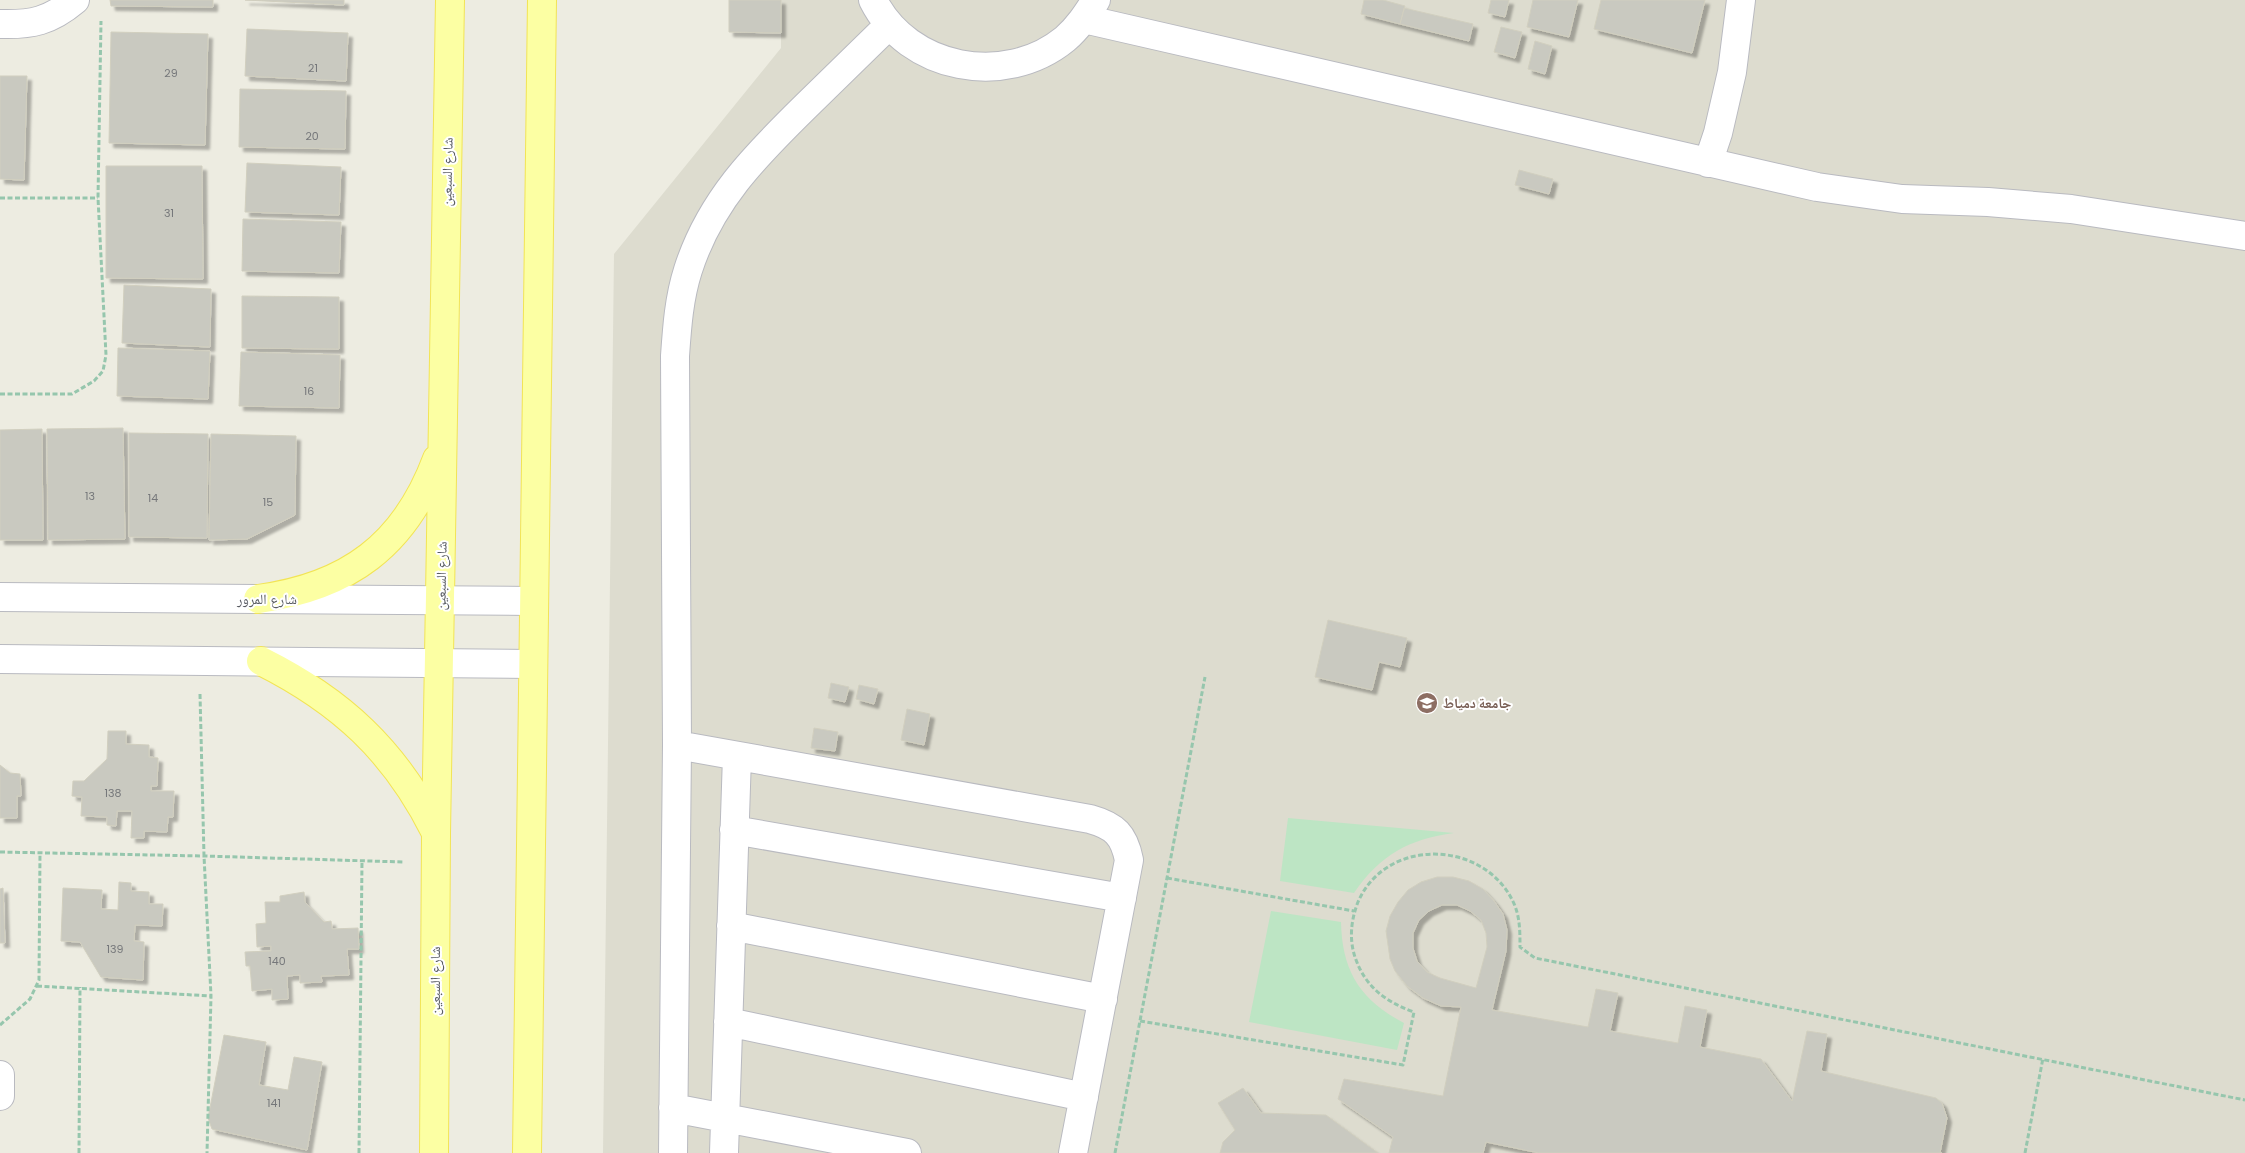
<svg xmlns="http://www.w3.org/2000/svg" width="2245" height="1153" font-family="Poppins,'Noto Naskh Arabic',sans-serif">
<defs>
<filter id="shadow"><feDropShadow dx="4.5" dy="4.5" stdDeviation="1" flood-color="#0004"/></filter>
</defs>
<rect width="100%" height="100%" fill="#edece1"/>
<path fill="#dddccf" d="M781 0H2245V1153H603L614 254 781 48Z"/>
<path fill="#bde5c4" d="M1288 818 1454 833C1409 839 1380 855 1354 893L1280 881Z
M1271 911 1341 922C1342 971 1360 1000 1404 1023L1397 1050 1249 1022Z"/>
<path fill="#c9c9c0" stroke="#d1cfbf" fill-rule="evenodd" filter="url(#shadow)" d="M110 0H213V7L111 6Z
M245 0H344V5Z
M729 0H781V33L729 32Z
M1364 0H1383L1405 6 1400 24 1361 14Z
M1491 0H1509L1505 17 1488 13Z
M1533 0H1578L1569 37 1527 27Z
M1601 0H1705L1692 53 1594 29Z
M1404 8 1473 24 1469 41 1400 24Z
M1501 27 1522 32 1515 58 1494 52Z
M247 29 348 33 346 81 245 76Z
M111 32 208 34 205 145 109 143Z
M1535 41 1552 46 1545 74 1528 69Z
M0 76H27L24 180 0 179Z
M240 89 346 91 345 149 239 147Z
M247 163 341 167 339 215 245 212Z
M106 166H202L203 279 106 278Z
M1519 170 1553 179 1549 194 1515 185Z
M243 219 341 222 339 273 242 271Z
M124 285 211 289 210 347 122 343Z
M242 296 339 297V349L242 348Z
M118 348 210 351 208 399 117 396Z
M241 352 340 355 339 408 239 406Z
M123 428 125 539 48 540 47 429Z
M42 429 43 540H0V430Z
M129 433 208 434 207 538 129 537Z
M211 434 296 436 295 515 247 539 209 540Z
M1328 620 1407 638 1400 667 1379 662 1372 690 1315 677Z
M831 683 849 687 845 702 828 698Z
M859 685 878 689 874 704 856 699Z
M907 709 930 714 924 745 901 740Z
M814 728 838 732 835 751 811 748Z
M108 731H126V744L149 745V757L158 758 157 786H151V791H174L173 817H168L167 832 144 831V838H131L132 811H117L116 826 107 825V817L81 816 82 797 72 796 73 781H84L107 759Z
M0 765 10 773 20 774 21 796H17V818H0Z
M1437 877H1453L1469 881 1483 889 1494 901 1503 914 1507 930 1506 951 1492 1010 1588 1027 1596 989 1618 993 1610 1031 1678 1043 1685 1006 1707 1010 1700 1047 1761 1059 1792 1101 1807 1031 1827 1034 1821 1071 1936 1098 1942 1103 1947 1118 1940 1153H1942H1539L1486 1142 1483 1153H1389L1393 1137 1338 1099 1344 1079 1443 1096 1461 1007 1441 1006 1423 998 1407 986 1395 971 1390 959 1386 931 1390 916 1398 902 1408 890 1421 882ZM1442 905H1457L1470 911 1481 920 1486 933 1487 947 1476 988 1440 978 1427 972 1417 961 1413 948V933L1419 920 1429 911Z
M119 882 131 883V891L149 892V904H163L162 926 135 925 134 941 144 942 143 980 101 977 80 942 61 941 63 888 102 890 101 909 118 910Z
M3 888 5 943H0V889Z
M304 892 305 902 324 922 331 921 332 929 358 928 359 949H347L349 975 321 976 322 982 300 983V975L287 976 288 999 272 1000V989L252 991 250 966H246L245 952 271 951V946L257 947 256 924 266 923 265 902H280V896Z
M224 1035 266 1042 259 1085 288 1090 294 1057 322 1062 307 1150 212 1129 208 1118Z
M1243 1088 1261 1113 1326 1115 1378 1153H1220L1223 1142 1235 1130 1218 1103Z"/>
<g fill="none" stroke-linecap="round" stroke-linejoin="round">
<g stroke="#b9bac0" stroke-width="30">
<path id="minor" d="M873 0C908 70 1005 88 1065 39 1078 28 1087 14 1096 0
M1084 19 1817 187 1902 199 1988 202 2071 209 2245 236
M0 24C32 25 50 21 75 0
M1708 163 1718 133 1732 72 1741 0
M0 597 533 601
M0 659 532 664
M677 745 1090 819C1115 826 1124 835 1129 860L1073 1153
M734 830 1122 898
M731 926 1103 999
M728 1022 1084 1097
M0 1075V1096
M673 1108 907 1153
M673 1153 677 745 675 356C677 327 679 298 688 270 710 201 755 156 805 107 833 80 861 52 889 25
M724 1153 737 756"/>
</g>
<g stroke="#f2e455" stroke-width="30">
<path id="major" d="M258 599C348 587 405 545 437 459
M261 661C341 701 395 751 435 831
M434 1153 436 834 450 0
M527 1153 542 0"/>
</g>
<path stroke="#96c6ad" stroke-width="3" stroke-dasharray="5 2.5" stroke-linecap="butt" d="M0 198H98
M0 394H72L94 381 103 371 106 355 98 198 101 21
M200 694 204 856 211 996 207 1153
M0 852 204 856 403 862
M1167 878 1354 911
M37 986 211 996
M1140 1021 1403 1065 1414 1012C1386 1002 1365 987 1355 957 1349 939 1351 920 1358 902 1387 835 1488 840 1515 906 1520 919 1520 933 1520 947L1535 958 2245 1100
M0 1025 30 999 39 980 40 853
M79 1153 80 987
M359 1153 362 861
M1115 1153 1205 677
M2025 1153 2043 1058"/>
<use href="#minor" stroke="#fff" stroke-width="28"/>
<use href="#major" stroke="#fcffa3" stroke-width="28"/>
</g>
<defs>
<g id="university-disc" transform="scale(1.125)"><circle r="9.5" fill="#8d6e63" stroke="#fff"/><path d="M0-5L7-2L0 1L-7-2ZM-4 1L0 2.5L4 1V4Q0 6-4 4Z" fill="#fff"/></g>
</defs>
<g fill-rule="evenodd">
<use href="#university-disc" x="1427" y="703"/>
</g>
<g text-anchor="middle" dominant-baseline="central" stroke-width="4" stroke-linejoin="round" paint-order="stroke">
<g font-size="11" fill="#75777a">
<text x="313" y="68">21</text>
<text x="171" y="73">29</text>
<text x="312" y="136">20</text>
<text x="169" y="213">31</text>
<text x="309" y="391">16</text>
<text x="90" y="496">13</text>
<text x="153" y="498">14</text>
<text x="268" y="502">15</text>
<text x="113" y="793">138</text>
<text x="115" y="949">139</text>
<text x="277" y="961">140</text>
<text x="274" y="1103">141</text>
</g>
<g font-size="14" fill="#595c62" stroke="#fff">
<text transform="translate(447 172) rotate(-89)">شارع السبعين</text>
<text transform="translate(441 576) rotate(-89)">شارع السبعين</text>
<text x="267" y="599">شارع المرور</text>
<text transform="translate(435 981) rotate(-90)">شارع السبعين</text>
</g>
<g font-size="14" font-weight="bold" fill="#785e54" stroke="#fff" text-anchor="start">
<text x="1443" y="703">جامعة دمياط</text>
</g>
</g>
</svg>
